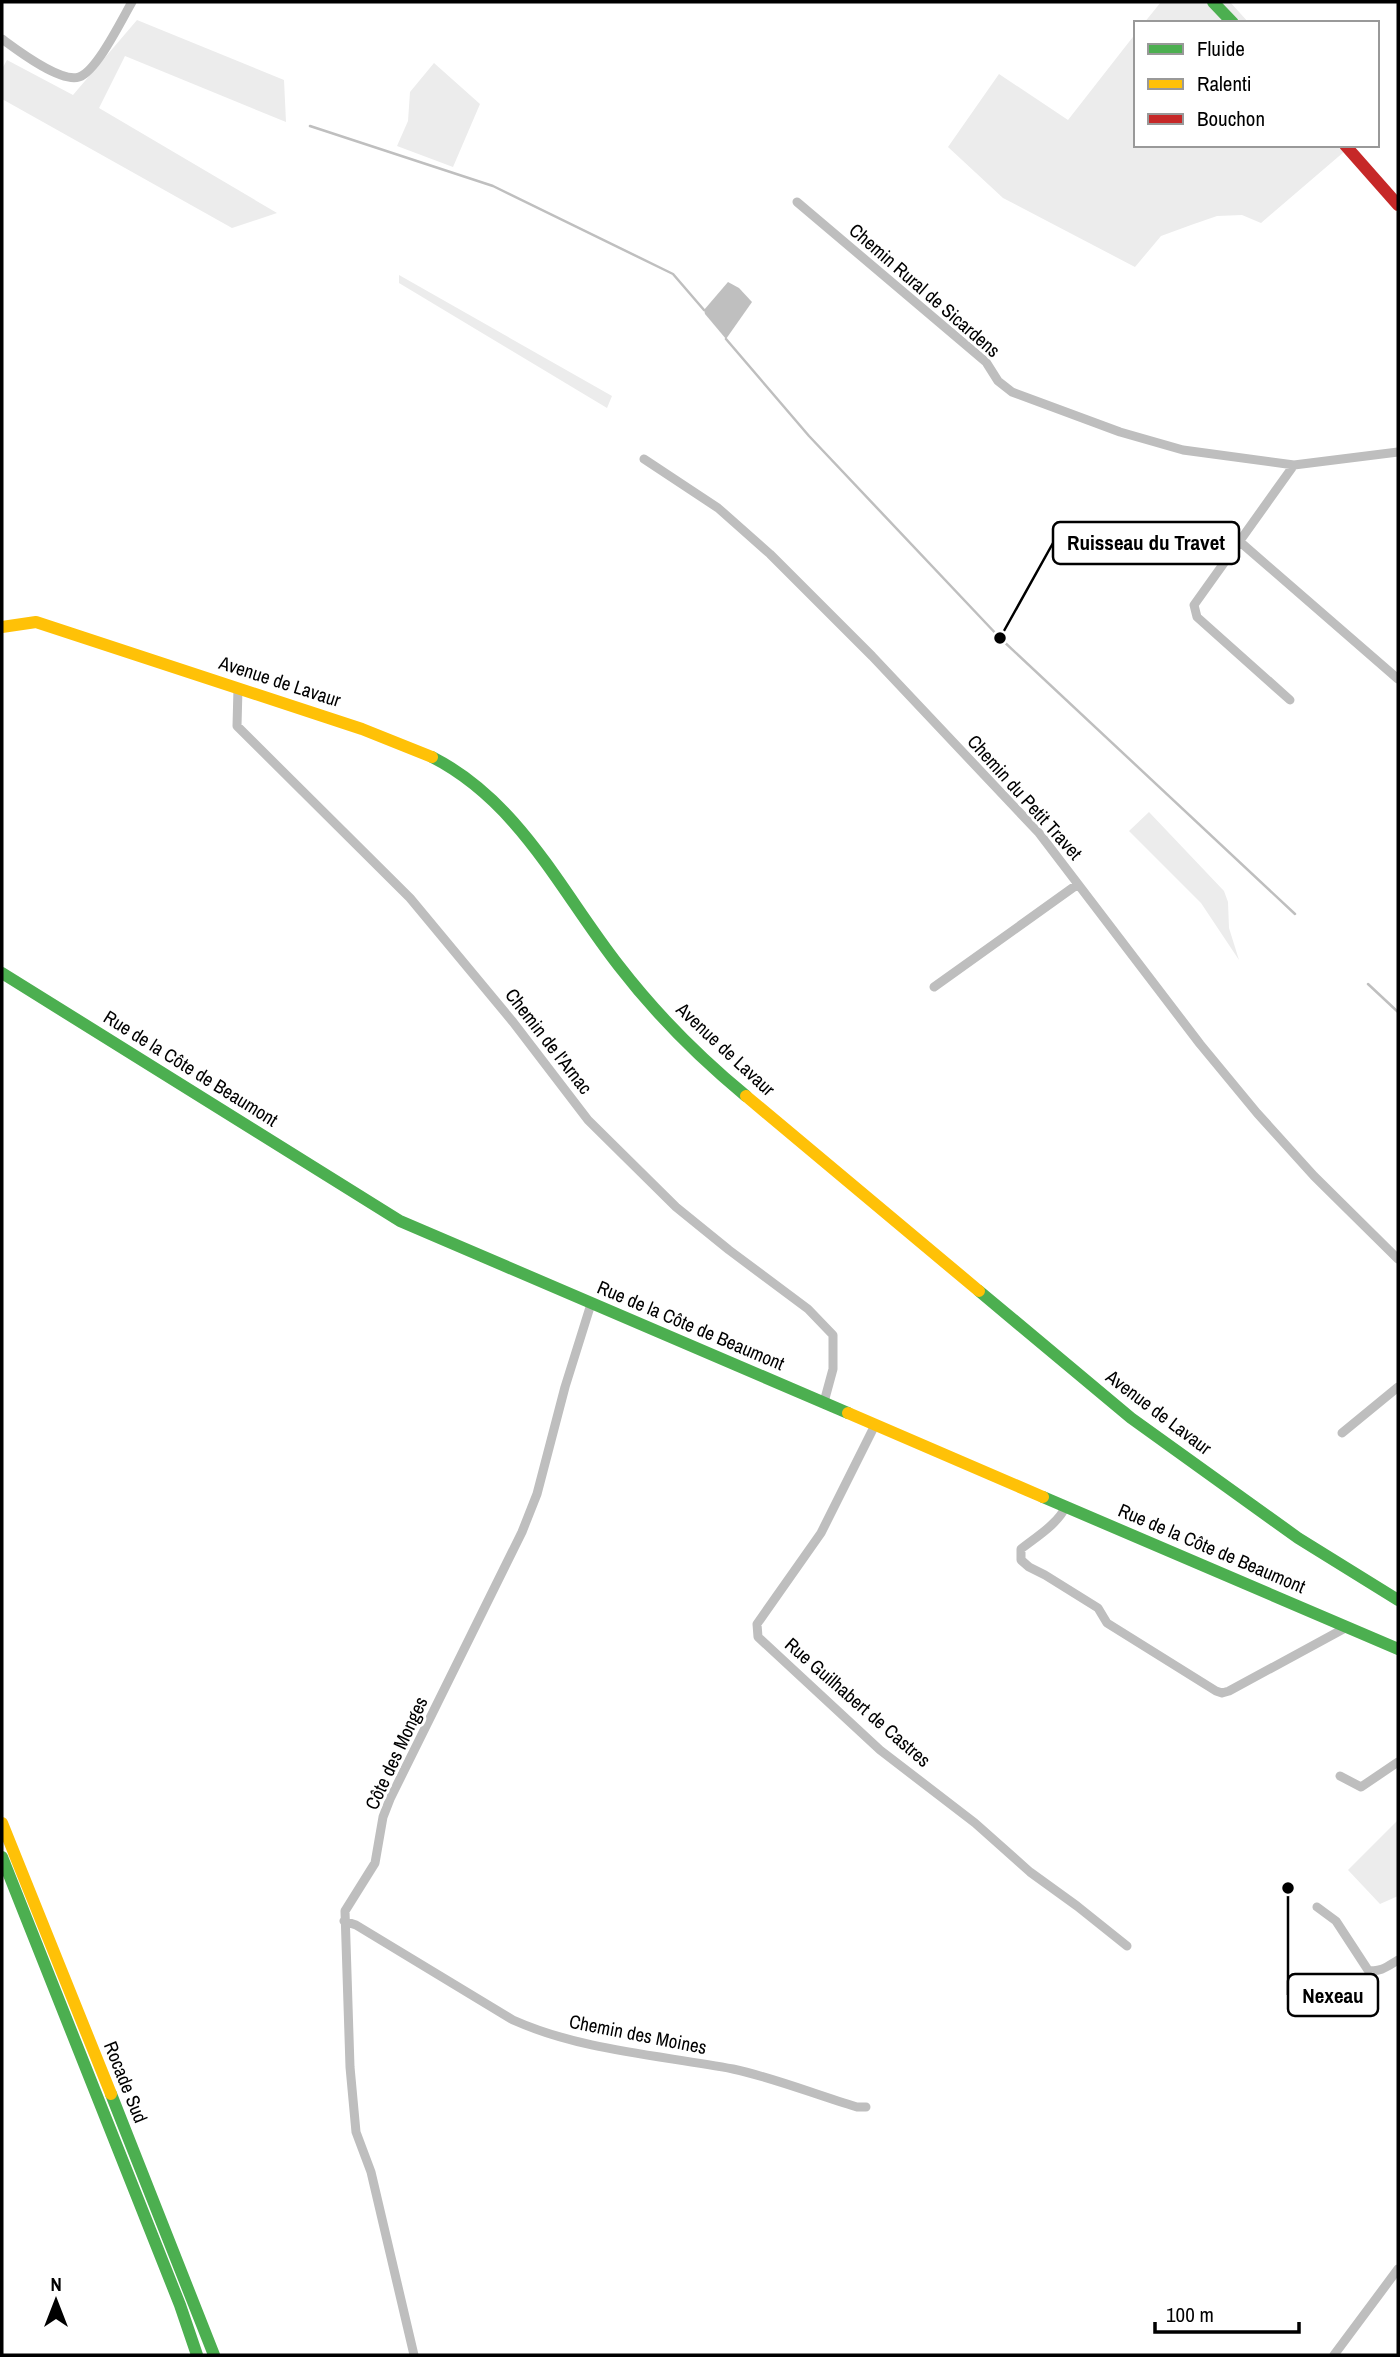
<svg xmlns="http://www.w3.org/2000/svg" width="1400" height="2357" font-family="'Archivo Narrow',sans-serif">
<rect width="100%" height="100%" fill="#fff"/>
<path fill="#ececec" d="M1161 2H1230L1249 23H1144Z
M137 20 284 80 286 122 125 56 99 108 277 213 232 228 2 99V69L7 60 73 95Z
M1136 33V145H1352L1261 223 1242 215 1217 216 1191 225 1161 236 1135 267 1003 198 948 147 999 74 1068 120Z
M434 63 480 104 453 167 397 146 408 121 410 92Z
M399 275 612 396 607 408 399 283Z
M1149 812 1224 891 1228 902 1229 928 1239 960 1201 903 1129 831Z
M1398 1820V1896L1380 1904 1348 1870Z"/>
<path fill="#bfbfbf" d="M728 282 739 288 752 302 726 339 705 314 704 310Z"/>
<g fill="none" stroke-linecap="round" stroke-linejoin="round">
<path stroke="#bfbfbf" stroke-width="2.5" d="M310 126 493 186 673 274 704 310
M726 339 809 436 1000 638 1295 914
M1368 984 1398 1012"/>
<path stroke="#bebebe" stroke-width="9" d="M2 39C17 50 60 83 79 77 97 71 122 19 132 2
M797 202 986 362 998 381 1012 392 1120 432 1183 450 1294 465 1398 452
M644 459 718 508 770 554 872 656 1039 833 1200 1044 1257 1113 1314 1176 1398 1259
M1239 541 1398 679
M238 688 237 726 410 898 513 1022 588 1120 676 1207 729 1250 808 1309 833 1335V1369L824 1402
M1290 700 1197 617 1194 605 1294 465
M934 987 1078 884
M875 1425 821 1533 757 1624 758 1637 880 1750 975 1823 1030 1872 1077 1906 1127 1946
M1342 1433 1398 1387
M1066 1506C1058 1524 1036 1537 1021 1549V1560L1029 1567 1045 1575 1098 1608 1107 1623 1216 1691 1222 1693 1229 1691 1347 1627
M1340 1776 1361 1787 1398 1762
M1317 1907 1336 1921 1368 1970C1380 1973 1388 1966 1398 1960
M344 1921 356 1925 513 2020C583 2051 659 2055 733 2069 775 2078 816 2095 857 2107H866
M414 2355 371 2172 356 2132 350 2067 345 1911 375 1863 383 1817 390 1799 522 1532 537 1494 565 1387 591 1304
M1334 2355 1398 2269"/>
<path stroke="#4caf50" stroke-width="12" d="M1213 2 1233 23
M432 757C520 802 561 892 619 966 656 1014 700 1058 746 1096
M2 973 400 1221 848 1413
M979 1291 1131 1418 1298 1538 1398 1600
M1043 1497 1398 1649
M2 1857 180 2305 197 2355
M111 2094 214 2355"/>
<path stroke="#ffc107" stroke-width="12" d="M2 627 36 622 362 729 432 757
M746 1096 979 1291
M848 1413 1043 1497
M2 1823 111 2094"/>
<path stroke="#c62828" stroke-width="12" d="M1345 145 1398 205"/>
</g>
<g text-anchor="middle" dominant-baseline="central" stroke-width="6" stroke-linejoin="round" paint-order="stroke">
<g font-size="19" fill="#000" stroke="#fff">
<text transform="translate(925 290) rotate(41)">Chemin Rural de Sicardens</text>
<text transform="translate(280 681) rotate(18)">Avenue de Lavaur</text>
<text transform="translate(1025 797) rotate(48)">Chemin du Petit Travet</text>
<text transform="translate(549 1041) rotate(52)">Chemin de l'Arnac</text>
<text transform="translate(726 1049) rotate(43)">Avenue de Lavaur</text>
<text transform="translate(191 1068) rotate(32)">Rue de la Côte de Beaumont</text>
<text transform="translate(691 1325) rotate(23)">Rue de la Côte de Beaumont</text>
<text transform="translate(1159 1412) rotate(37)">Avenue de Lavaur</text>
<text transform="translate(1212 1548) rotate(23)">Rue de la Côte de Beaumont</text>
<text transform="translate(858 1702) rotate(41)">Rue Guilhabert de Castres</text>
<text transform="translate(396 1753) rotate(-65)">Côte des Monges</text>
<text transform="translate(638 2034) rotate(11)">Chemin des Moines</text>
<text transform="translate(126 2082) rotate(68)">Rocade Sud</text>
</g>
</g>
<path fill="none" stroke="#000" stroke-width="2.5" d="M1000 638L1053 543M1288 1888L1288 1995"/>
<g fill="#000" stroke="#fff" stroke-width="2.5">
<circle cx="1000" cy="638" r="7"/>
<circle cx="1288" cy="1888" r="7"/>
</g>
<g fill="#fff" stroke="#000" stroke-width="2.5">
<rect x="1053" y="522" width="186" height="42" rx="7"/>
<rect x="1288" y="1974" width="90" height="42" rx="7"/>
</g>
<g font-size="21" text-anchor="middle" font-weight="bold" fill="#000">
<text x="1146" y="550">Ruisseau du Travet</text>
<text x="1333" y="2003">Nexeau</text>
</g>
<rect width="1400" height="2357" fill="none" stroke="#000000" stroke-width="7"/>
<rect x="1134" y="21" width="245" height="126" fill="#ffffff" stroke="#999999" stroke-width="2"/>
<rect x="1148" y="44" width="35" height="10" fill="#4caf50" stroke="#999999" stroke-width="2"/>
<text x="1197" y="56" font-size="21" fill="#000000">Fluide</text>
<rect x="1148" y="79" width="35" height="10" fill="#ffc107" stroke="#999999" stroke-width="2"/>
<text x="1197" y="91" font-size="21" fill="#000000">Ralenti</text>
<rect x="1148" y="114" width="35" height="10" fill="#c62828" stroke="#999999" stroke-width="2"/>
<text x="1197" y="126" font-size="21" fill="#000000">Bouchon</text>
<g transform="translate(56 2301)" stroke="#ffffff" stroke-width="5" paint-order="stroke">
<path d="M0-5L12 26L0 18L-12 26Z" fill="#000000"/>
<text y="-10" font-size="19" font-weight="bold" text-anchor="middle" fill="#000000">N</text>
</g>
<path d="M1155 2322v10h144v-10" fill="none" stroke="#000000" stroke-width="3.5"/>
<text x="1166" y="2322" font-size="21" fill="#000000" stroke="#ffffff" stroke-width="5" paint-order="stroke">100 m</text>
</svg>
